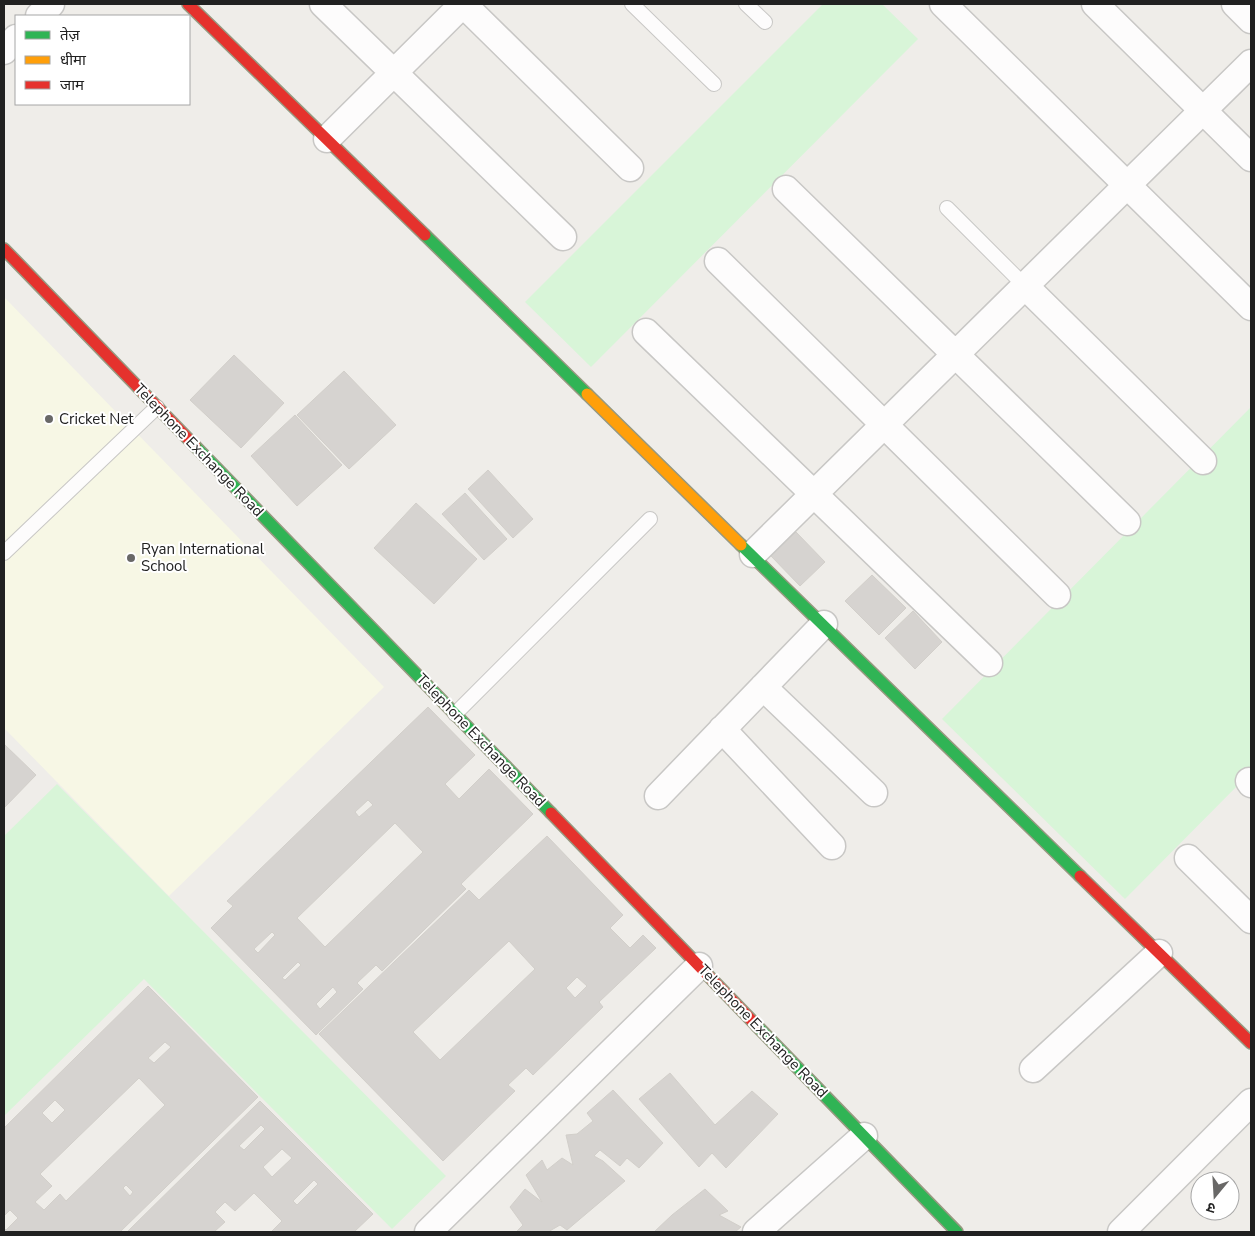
<svg xmlns="http://www.w3.org/2000/svg" width="1255" height="1236" font-family="'Nunito Sans','Noto Sans Devanagari',sans-serif">
<rect width="100%" height="100%" fill="#efede9"/>
<path fill="#f7f7e5" d="M4 297 384 687 169 896 4 728Z"/>
<path fill="#d8f5d8" d="M823 4H882L918 39 591 367 525 302Z
M1251 407V772L1125 899 942 719Z
M57 784 446 1176 392 1229 144 979 4 1116V836Z"/>
<path fill="#d6d3d0" stroke="#d2cfca" fill-rule="evenodd" d="M234 355 284 403 241 448 190 400Z
M344 371 396 425 349 469 297 415Z
M295 415 342 465 297 506 251 456Z
M488 470 533 519 513 538 468 489Z
M465 493 507 539 484 560 442 514Z
M416 503 477 559 434 604 374 548Z
M796 532 825 562 800 586 771 556Z
M872 575 906 608 879 635 845 601Z
M913 611 942 642 915 669 885 638Z
M428 707 475 755 445 784 459 799 489 769 533 814 461 884 466 889 382 971 376 965 357 983 363 989 316 1035 211 928 233 906 227 901ZM368 800 373 805 359 817 355 812ZM395 823 423 852 325 947 297 918ZM272 932 275 935 258 953 254 949ZM298 962 301 965 285 980 282 978ZM333 987 337 992 320 1009 316 1004Z
M4 744 36 775 4 808Z
M547 836 623 915 610 928 630 948 643 935 656 948 599 1002 603 1007 533 1075 526 1068 508 1085 515 1091 443 1161 319 1034 469 890 479 900ZM509 941 535 969 440 1060 413 1032ZM577 977 587 986 575 998 566 988Z
M148 986 258 1097 120 1232H4V1228L6 1230 18 1218 10 1210 4 1216V1128ZM165 1042 171 1047 154 1063 148 1058ZM139 1078 165 1105 66 1201 60 1194 44 1210 35 1202 52 1186 40 1174ZM55 1100 65 1110 52 1123 42 1113ZM126 1185 133 1192 130 1196 123 1188Z
M670 1073 715 1125 752 1091 778 1114 726 1168 712 1153 699 1167 639 1099Z
M613 1090 663 1143 639 1168 627 1158 620 1166 600 1150 594 1156 603 1161 625 1181 567 1230 560 1225 548 1232H516L523 1225 510 1207 525 1189 542 1202 526 1175 542 1160 547 1170 562 1158 573 1165 566 1135 577 1134 593 1121 587 1113Z
M260 1101 373 1214 354 1232H271L282 1221 254 1193 235 1211 225 1202 215 1212 225 1222 214 1232H127Z
M261 1125 265 1129 244 1150 239 1146Z
M282 1149 292 1158 272 1177 263 1167Z
M314 1180 318 1184 297 1205 293 1201Z
M705 1189 728 1211 719 1215 741 1227 735 1232H654L672 1215Z"/>
<g fill="none" stroke-linecap="round" stroke-linejoin="round">
<g stroke="#c8c7c5" stroke-width="16">
<path id="lane" d="M632 4 714 84
M746 4 765 22
M947 208 1025 286
M4 553 157 407
M455 714 650 519"/>
</g>
<g stroke="#c8c7c5" stroke-width="29">
<path id="street" d="M323 4 563 237
M463 4 630 168
M943 4 1251 307
M1095 4 1251 158
M1235 4 1251 20
M39 16 51 4
M4 51 16 38
M327 139 463 4
M786 189 1127 522
M718 261 1057 595
M1025 286 1203 461
M646 332 989 663
M753 554 1251 63
M763 687 874 793
M722 729 832 846
M1249 781 1251 784
M658 796 824 624
M1188 858 1251 920
M1033 1069 1159 953
M428 1232 699 966
M756 1232 864 1136
M1121 1232 1251 1102"/>
</g>
<g stroke="#979980" stroke-width="14">
<path id="fast" d="M425 235 587 394
M195 446 551 813
M741 545 1080 876
M757 1026 957 1232"/>
</g>
<g stroke="#979980" stroke-width="14">
<path id="slow" d="M587 394 741 545"/>
</g>
<g stroke="#979980" stroke-width="14">
<path id="jam" d="M188 4 425 235
M4 249 195 446
M551 813 757 1026
M1080 876 1251 1043"/>
</g>
<use href="#lane" stroke="#fdfcfc" stroke-width="14"/>
<use href="#street" stroke="#fdfcfc" stroke-width="26"/>
<use href="#fast" stroke="#30b455" stroke-width="11"/>
<use href="#slow" stroke="#ff9f0a" stroke-width="11"/>
<use href="#jam" stroke="#e5322d" stroke-width="11"/>
</g>
<g fill="#696867" stroke="#fff" stroke-width="2">
<circle cx="49" cy="419" r="5"/>
<circle cx="131" cy="558" r="5"/>
</g>
<g text-anchor="middle" dominant-baseline="central" stroke-width="4" stroke-linejoin="round" paint-order="stroke">
<g font-size="15" fill="#212121" stroke="#fff" text-anchor="start">
<text x="59" y="419">Cricket Net</text>
<text x="141" y="549">Ryan International<tspan x="141" dy="17">School</tspan></text>
</g>
<g font-size="15" fill="#212121" stroke="#fff">
<text transform="translate(199 450) rotate(46)">Telephone Exchange Road</text>
<text transform="translate(481 740) rotate(46)">Telephone Exchange Road</text>
<text transform="translate(763 1031) rotate(46)">Telephone Exchange Road</text>
</g>
</g>
<rect width="1255" height="1236" fill="none" stroke="#212121" stroke-width="10"/>
<rect x="15" y="15" width="175" height="90" fill="#ffffff" stroke="#a6a6a6"/>
<rect x="25" y="31" width="25" height="8" fill="#30b455" stroke="#a6a6a6"/>
<text x="60" y="40" font-size="15" fill="#212121">तेज़</text>
<rect x="25" y="56" width="25" height="8" fill="#ff9f0a" stroke="#a6a6a6"/>
<text x="60" y="65" font-size="15" fill="#212121">धीमा</text>
<rect x="25" y="81" width="25" height="8" fill="#e5322d" stroke="#a6a6a6"/>
<text x="60" y="90" font-size="15" fill="#212121">जाम</text>
<g transform="translate(1215 1196) rotate(198)"><circle r="24" fill="#ffffff" stroke="#a6a6a6"/>
<path d="M0-4L9 19L0 12L-9 19Z" fill="#696867"/>
<text y="-8" font-size="14" font-weight="bold" text-anchor="middle" fill="#212121">उ</text>
</g>
</svg>
